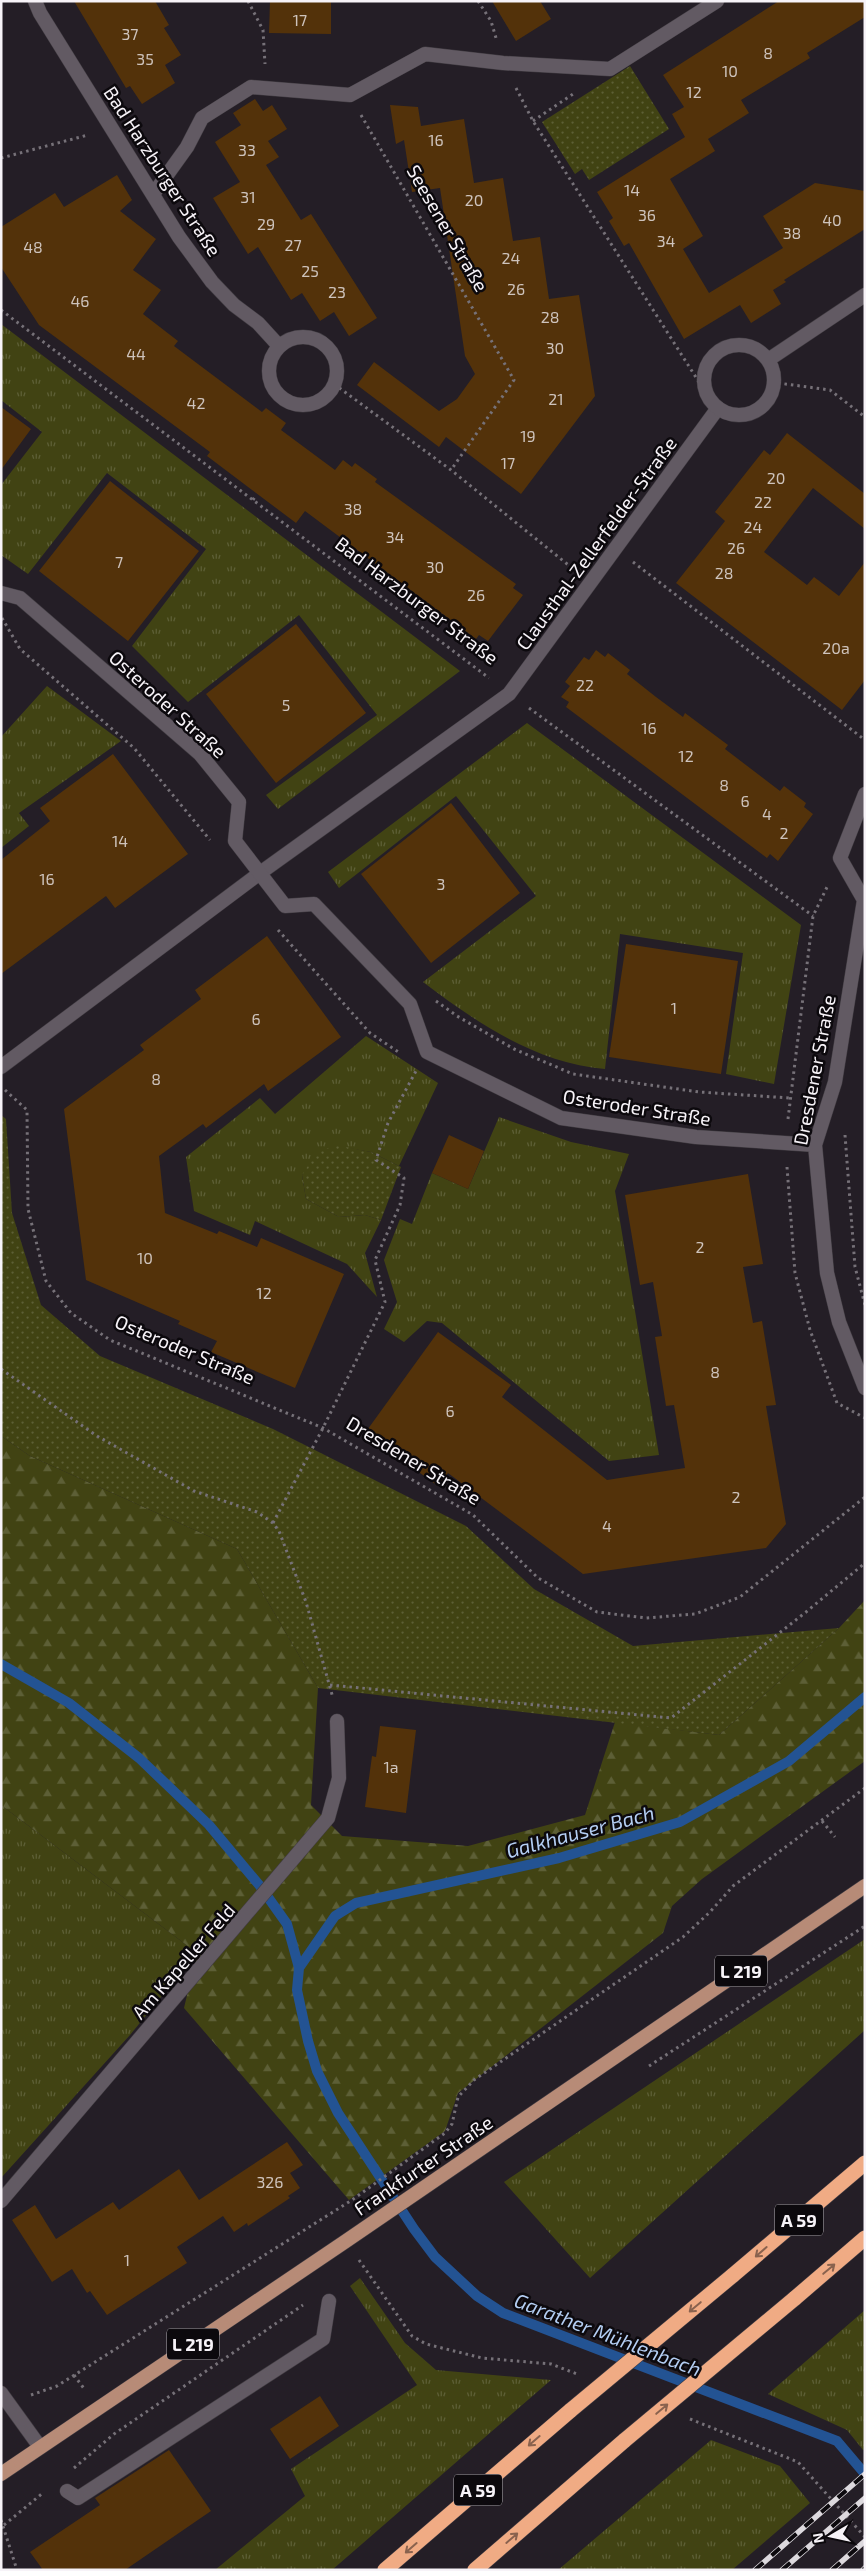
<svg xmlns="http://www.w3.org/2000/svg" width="866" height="2571" font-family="'Exo 2',sans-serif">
<defs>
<pattern id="grass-tufts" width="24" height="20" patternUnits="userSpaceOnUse" patternTransform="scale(1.25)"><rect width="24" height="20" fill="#414313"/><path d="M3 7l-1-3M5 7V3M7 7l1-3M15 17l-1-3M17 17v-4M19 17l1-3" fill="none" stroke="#5d5f36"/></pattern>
<pattern id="forest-firs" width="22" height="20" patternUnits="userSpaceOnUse" patternTransform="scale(1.25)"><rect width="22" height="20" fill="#414313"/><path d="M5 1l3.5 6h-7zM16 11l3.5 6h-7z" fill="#5d5f36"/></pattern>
<pattern id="park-dots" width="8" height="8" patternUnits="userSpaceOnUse" patternTransform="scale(1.25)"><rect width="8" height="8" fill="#414313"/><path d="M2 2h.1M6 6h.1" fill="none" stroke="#5d5f36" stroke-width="1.8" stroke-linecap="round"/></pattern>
</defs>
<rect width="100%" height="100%" fill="#241e26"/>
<path fill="url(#grass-tufts)" d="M1 324 460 671 278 809 266 795 377 715 299 615 188 702 132 646 206 549 107 473 28 574 1 555V485L42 432 1 400Z
M47 686 121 741 19 813 29 826 1 848V737Z
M527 723 801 925 774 1084 726 1074 743 953 620 934 605 1069C536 1063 477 1023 423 982L536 896 456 796 339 888 328 872Z
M366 1036 438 1083 399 1166 371 1152 336 1146 302 1175 306 1199 339 1217 365 1215 381 1220 365 1253 377 1297 347 1264 255 1221 250 1235 194 1211 186 1157 260 1098 275 1114Z
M499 1117 571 1142 629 1154 615 1191 659 1455 609 1461 442 1323 427 1321 404 1342 384 1329 397 1302 384 1260 400 1219 412 1224 432 1173 468 1189Z
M1 1805 197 1953 130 2035 1 2178Z
M865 1939V2030L590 2278 504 2182Z
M360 2278 405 2343 436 2370 551 2380 332 2570H215L305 2496 291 2469 417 2385 350 2286Z
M865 2310V2449L863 2450 847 2430 768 2394Z
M711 2440 780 2466 810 2503 732 2570H558Z"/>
<path fill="url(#forest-firs)" d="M1 1436 30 1456 237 1549 318 1688 311 1805 342 1836 468 1846 585 1815 615 1722 719 1735 839 1628 865 1600V1761L702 1879 672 1906 663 1933 458 2093 445 2131 349 2200 184 2008 197 1953 1 1805Z"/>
<path fill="url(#park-dots)" d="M630 66 669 129 589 180 582 169 575 174 542 122Z
M1 1115 6 1119 12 1213 41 1305 100 1356 273 1429 466 1526 534 1589 633 1646 839 1628 719 1735 318 1688 237 1549 30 1456 1 1436Z
M336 1145 371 1152 401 1167 381 1220 365 1215 339 1217 306 1199 302 1175 316 1153Z"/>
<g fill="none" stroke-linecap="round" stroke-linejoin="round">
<path stroke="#235393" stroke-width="10" d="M1 1664 69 1703 139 1758 209 1825 260 1886 287 1924 299 1968 297 1990 308 2041 317 2071 338 2113 414 2229 435 2257 477 2296 503 2313 837 2441 865 2474
M299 1968 335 1916 356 1903 559 1858 680 1822 789 1761 865 1697"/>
</g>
<path fill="#53320a" d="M74 1H155L169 25 164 28 181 55 165 65 175 83 142 104 130 86 126 88Z
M270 1H331V34L269 33Z
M492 1H540L551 19 516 41Z
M779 1H865V17L807 53 810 58 741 100 749 113 708 139 715 151 670 179 703 236 683 249 709 293 783 248 763 216 815 183 865 191V229L784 280 786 282 773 290 781 304 751 323 740 305 684 339 629 243 624 246 609 221 613 218 597 192 685 137 672 114 684 107 663 75Z
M255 99 263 111 272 105 287 129 268 141 279 157 266 165 301 220 311 214 377 318 349 336 334 312 320 321 302 293 291 300 258 247 248 254 213 198 240 182 215 142 241 125 233 113Z
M390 105 418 107 421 126 464 119 474 183 503 178 513 241 540 237 549 299 579 295 595 396 521 494 446 437 439 447 357 385 374 362 439 411 457 399 475 374 465 356 440 188 412 192 404 140 396 144Z
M117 175 132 200 120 211 156 239 133 270 161 290 143 314 178 341 174 346 262 412 266 408 286 423 281 430 335 470 343 460 352 467 355 463 377 479 375 482 516 584 513 588 523 595 488 641 479 635 476 639 305 511 296 523 207 456 210 452 39 325 1 267V227L55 193 64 207Z
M1 407 31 429 1 470Z
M787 433 865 494V529L813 488 764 552 807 585 814 577 839 596 865 562V680L842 710 676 583 725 521 715 512 764 450 770 455Z
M110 481 199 551 128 641 39 571Z
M296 624 366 713 276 783 206 694Z
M596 650 605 657 608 653 630 670 627 674 656 697 683 717 685 713 728 745 725 749 780 791 784 786 806 803 804 807 813 814 778 861 770 854 767 858 566 707 569 702 561 697 570 686 565 682 584 657 589 660Z
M113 754 188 854 115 908 106 896 1 974V860L50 821 40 808Z
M451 803 520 893 431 963 361 874Z
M267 936 341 1037 268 1091 264 1084 206 1128 203 1124 159 1156 165 1213 217 1234 219 1231 257 1247 261 1238 344 1274 295 1388 211 1352 217 1341 178 1324 180 1321 86 1280 64 1109 144 1050 140 1045 201 999 195 990Z
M626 944 738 961 721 1074 609 1057Z
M449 1135 484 1151 468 1189 432 1173Z
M748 1174 763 1264 743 1267 753 1323 762 1321 776 1405 766 1406 786 1524 766 1548 583 1574 448 1473 438 1486 365 1433 438 1332 511 1385 502 1397 607 1480 685 1468 674 1405 666 1406 655 1337 662 1336 653 1282 640 1285 625 1195Z
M380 1726 416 1730 406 1813 365 1807 372 1756 376 1757Z
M287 2142 303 2165 290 2173 300 2188 288 2196 290 2198 248 2226 247 2223 234 2232 223 2216 177 2247 187 2263 107 2315 90 2291 87 2293 72 2269 52 2282 12 2220 35 2205 56 2239 113 2202 119 2210 179 2169 199 2200Z
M320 2396 339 2426 290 2459 270 2429Z
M169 2450 211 2511 125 2570H43L30 2552 100 2505 95 2498Z"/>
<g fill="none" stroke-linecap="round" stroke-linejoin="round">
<g stroke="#413c42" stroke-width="15">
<path id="service" d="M1 2201 328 1818 339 1778 337 1721
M67 2491 78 2498 323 2339 329 2301"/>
</g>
<g stroke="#413c42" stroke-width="15">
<path id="pedestrian" d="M1 1067 260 873 509 694 718 408"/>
</g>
<g stroke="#413c42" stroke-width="15">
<path id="minor" d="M35 1 40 13 179 237 212 282 234 305 258 323 279 346
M154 193 187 147 202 118 251 87 350 95 425 54 503 63 610 69 717 1
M269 371a34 34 0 1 1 68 0a34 34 0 1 1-68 0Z
M704 380a35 35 0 1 1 70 0a35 35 0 1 1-70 0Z
M768 360 865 295
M1 593 20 598 200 754 239 802 235 841 285 906 314 904 410 1004 427 1052 561 1118 696 1137 815 1145
M865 794 840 858 864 900 835 1082 815 1145 827 1273 839 1322 865 1388
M1 2393 40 2447"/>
</g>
<g stroke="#413c42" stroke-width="15">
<path id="primary" d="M1 2474 346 2241 865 1886"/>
</g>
<g stroke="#413c42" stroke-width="16">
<path id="motorway" d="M732 2276 865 2163
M794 2299 865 2238
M385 2570 571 2410
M475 2570 625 2440"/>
</g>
<path stroke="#767178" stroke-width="3" stroke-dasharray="2.5 4" stroke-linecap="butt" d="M248 1 263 30 265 64
M478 1 491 21 496 38
M516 88 533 121 704 390
M361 115 514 380 451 470
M533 121 576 92
M1 158 88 135
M1 310 489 678
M778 383 830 390 865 417
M334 384 451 470 572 568
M253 500 256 495
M633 562 865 740
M2 618 20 649 134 748 210 840
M529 708 813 916
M278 930 370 1033 400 1053
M436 1001 457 1016 514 1049 573 1074 699 1092 790 1098
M5 1090 27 1110 28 1209 46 1281 71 1313 110 1340 323 1428 473 1515 538 1578 597 1612 646 1618 695 1614 740 1597 865 1497
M788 1119 813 916 828 885
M845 1135 855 1267 865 1305
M787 1167 795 1273 810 1330 837 1403 865 1418
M1 1369 97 1436 194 1491 257 1512 273 1523 279 1531 306 1602 333 1698
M273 1523 323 1428 385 1302 375 1260 400 1205 404 1178 376 1160 388 1123 416 1071
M330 1685 671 1718 806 1612 865 1563
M822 1821 835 1837
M649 2066 865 1926
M359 2260 412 2336 426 2344 482 2358 551 2364 577 2374
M74 2375 85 2390
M31 2395 57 2386 352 2200 445 2133 452 2124 458 2097 474 2080 683 1937 710 1912 733 1886 865 1788
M690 2419 798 2462 865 2537
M74 2468 114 2434 303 2305
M1 2520 17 2570
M4 2525 44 2492"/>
<use href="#service" stroke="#625a63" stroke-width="14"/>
<use href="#pedestrian" stroke="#625a63" stroke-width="14"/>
<use href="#minor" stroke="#625a63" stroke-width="14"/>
<use href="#primary" stroke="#b78b77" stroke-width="14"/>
<use href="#motorway" stroke="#f0ab84" stroke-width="15"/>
<g stroke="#ddd9de" stroke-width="5.5">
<path id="rail" d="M755 2570 865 2474
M782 2570 865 2498
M832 2570 865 2541
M863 2570 865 2568"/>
</g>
<use href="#rail" stroke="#0c090d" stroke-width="4" stroke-dasharray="11" stroke-linecap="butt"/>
<g stroke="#413c42" stroke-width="16" stroke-linecap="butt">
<path id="motorway-bridge" d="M571 2410 732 2276
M625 2440 794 2299"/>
</g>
<use href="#motorway-bridge" stroke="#f0ab84" stroke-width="15"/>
</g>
<defs><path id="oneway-shaft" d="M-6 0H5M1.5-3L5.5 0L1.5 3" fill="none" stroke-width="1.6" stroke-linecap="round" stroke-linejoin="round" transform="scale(1.25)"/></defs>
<g stroke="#89624e">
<use href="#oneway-shaft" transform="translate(761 2252) rotate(139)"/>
<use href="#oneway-shaft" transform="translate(829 2269) rotate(-40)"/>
<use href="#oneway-shaft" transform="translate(695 2307) rotate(140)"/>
<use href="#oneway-shaft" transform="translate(662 2409) rotate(-40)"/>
<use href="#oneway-shaft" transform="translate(534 2441) rotate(139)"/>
<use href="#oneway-shaft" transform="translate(512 2538) rotate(-41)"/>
<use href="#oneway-shaft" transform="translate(411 2548) rotate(139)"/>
</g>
<g text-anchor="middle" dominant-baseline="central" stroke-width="5" stroke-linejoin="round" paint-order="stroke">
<g font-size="16" fill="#cec3bc">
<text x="300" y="19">17</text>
<text x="130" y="33">37</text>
<text x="768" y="52">8</text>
<text x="145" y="58">35</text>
<text x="730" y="70">10</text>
<text x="694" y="91">12</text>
<text x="436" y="139">16</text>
<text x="247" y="149">33</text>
<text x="632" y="189">14</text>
<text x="248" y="196">31</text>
<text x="474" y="199">20</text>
<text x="647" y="214">36</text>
<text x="832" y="219">40</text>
<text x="266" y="223">29</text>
<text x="792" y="232">38</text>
<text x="666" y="240">34</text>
<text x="293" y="244">27</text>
<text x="33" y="246">48</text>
<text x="511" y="257">24</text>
<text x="310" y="270">25</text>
<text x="516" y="288">26</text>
<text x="337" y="291">23</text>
<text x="80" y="300">46</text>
<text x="550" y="316">28</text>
<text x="555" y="347">30</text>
<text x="136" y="353">44</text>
<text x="556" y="398">21</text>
<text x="196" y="402">42</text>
<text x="528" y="435">19</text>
<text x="508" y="462">17</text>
<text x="776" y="477">20</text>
<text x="763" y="501">22</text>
<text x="353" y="508">38</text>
<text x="753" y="526">24</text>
<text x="395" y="536">34</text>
<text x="736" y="547">26</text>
<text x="119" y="561">7</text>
<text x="435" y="566">30</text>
<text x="724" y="572">28</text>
<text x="476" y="594">26</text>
<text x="836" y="647">20a</text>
<text x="585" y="684">22</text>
<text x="286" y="704">5</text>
<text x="649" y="727">16</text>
<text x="686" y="755">12</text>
<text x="724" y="784">8</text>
<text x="745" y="800">6</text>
<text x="767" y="813">4</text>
<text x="784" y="832">2</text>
<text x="120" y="840">14</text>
<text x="47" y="878">16</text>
<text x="441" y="883">3</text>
<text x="674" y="1007">1</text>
<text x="256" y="1018">6</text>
<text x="156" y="1078">8</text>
<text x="700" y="1246">2</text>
<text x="145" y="1257">10</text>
<text x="264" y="1292">12</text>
<text x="715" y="1371">8</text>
<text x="450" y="1410">6</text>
<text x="736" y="1496">2</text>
<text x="607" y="1525">4</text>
<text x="391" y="1766">1a</text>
<text x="270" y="2181">326</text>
<text x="127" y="2259">1</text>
</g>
<g fill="#0c090d" stroke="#b0adb2" stroke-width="1">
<rect x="715" y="1955.5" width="52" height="31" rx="4"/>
<rect x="775" y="2204.5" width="48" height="31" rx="4"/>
<rect x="167" y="2328.5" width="52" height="31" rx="4"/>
<rect x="454" y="2474.5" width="48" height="31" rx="4"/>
</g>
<g font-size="18" font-weight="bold" fill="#f7f3f8">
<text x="741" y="1971">L 219</text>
<text x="799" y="2220">A 59</text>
<text x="193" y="2344">L 219</text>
<text x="478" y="2490">A 59</text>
</g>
<g font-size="19" fill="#f7f3f8" stroke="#0c090d">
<text transform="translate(163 171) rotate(57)">Bad Harzburger Straße</text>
<text transform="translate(448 228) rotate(60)">Seesener Straße</text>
<text transform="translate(596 543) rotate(-54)">Clausthal-Zellerfelder-Straße</text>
<text transform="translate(417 600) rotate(37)">Bad Harzburger Straße</text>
<text transform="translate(168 704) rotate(42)">Osteroder Straße</text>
<text transform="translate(814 1070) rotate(-79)">Dresdener Straße</text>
<text transform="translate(637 1107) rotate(9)">Osteroder Straße</text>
<text transform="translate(185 1349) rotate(23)">Osteroder Straße</text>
<text transform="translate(414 1460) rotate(31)">Dresdener Straße</text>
<text transform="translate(183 1961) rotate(-49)">Am Kapeller Feld</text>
<text transform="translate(423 2165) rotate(-34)">Frankfurter Straße</text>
</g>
<g font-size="20" font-style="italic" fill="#b4cef3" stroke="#0c090d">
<text transform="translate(580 1831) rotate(-15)">Galkhauser Bach</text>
<text transform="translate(608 2334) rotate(21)">Garather Mühlenbach</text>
</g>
</g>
<rect width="866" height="2571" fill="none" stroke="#f7f3f8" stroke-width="5"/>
<g transform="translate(831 2536) rotate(261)" stroke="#0c090d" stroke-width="4" paint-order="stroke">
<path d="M0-4L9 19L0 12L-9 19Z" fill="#f7f3f8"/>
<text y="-8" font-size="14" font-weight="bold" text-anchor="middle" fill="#f7f3f8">N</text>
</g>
</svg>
